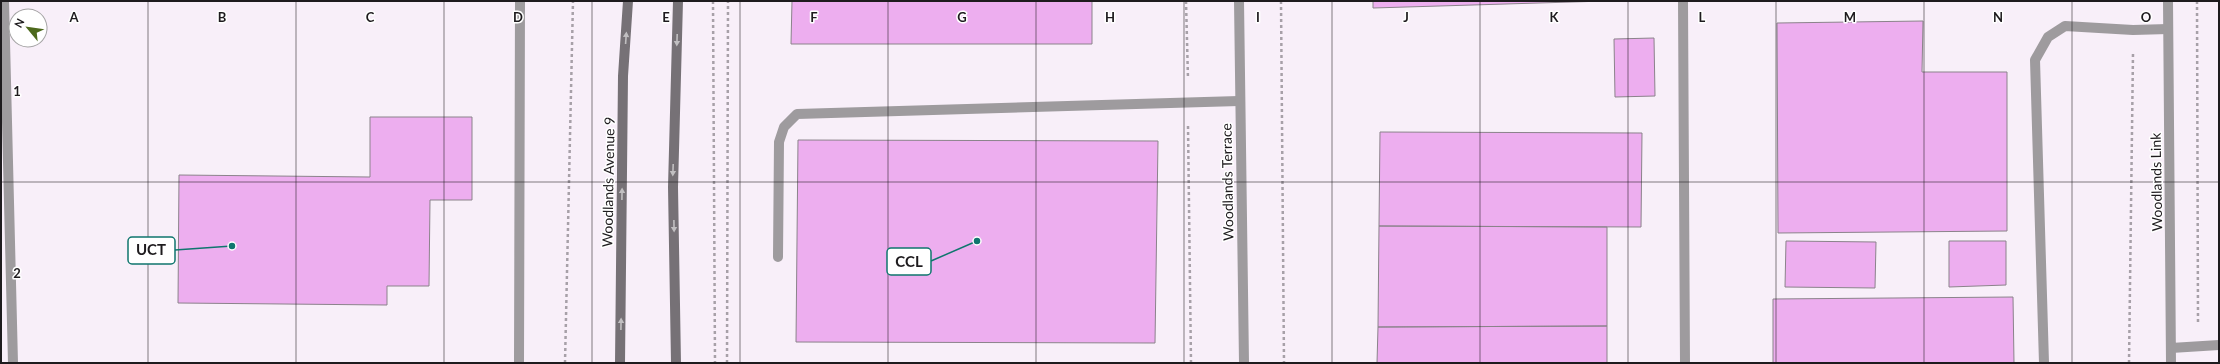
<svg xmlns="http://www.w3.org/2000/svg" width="2220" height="364" font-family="Lato,sans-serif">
<rect width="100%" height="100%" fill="#f8eff9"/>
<path fill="#edaeef" stroke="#8b838b" d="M792 1H1092V44H791Z
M1373 1H1605L1373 8Z
M1923 21 1922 72H2007V231L1778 233 1777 23Z
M1654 38 1655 96 1615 97 1614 39Z
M370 117H472V200H430L429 286H387V305L178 303 179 175 370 177Z
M1380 132 1642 133 1641 227 1379 226Z
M798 140 1158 141 1155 343 796 342Z
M1379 226 1607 227V326L1378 327Z
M1786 241 1876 242 1875 288 1785 287Z
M1949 241H2006V285L1949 287Z
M2013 297 2014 363H1773V299Z
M1607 326V363H1377L1378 327Z"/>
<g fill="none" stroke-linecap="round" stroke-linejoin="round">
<path stroke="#a7a0a8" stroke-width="2.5" stroke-dasharray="3 3" stroke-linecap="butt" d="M713 1 715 363
M1186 1 1188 79
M1281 1 1284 363
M2197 1 2198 322
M1188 126 1191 363
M565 363 573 1
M727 363 728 1
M2129 363 2133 53"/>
<path stroke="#9e9b9e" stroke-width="10" d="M4 1 13 363
M1683 1 1685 363
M778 257 779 142 784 127 797 114 1239 101
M519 363 520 1
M2044 363 2035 60 2048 37 2065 26 2133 30 2168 29"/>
<path stroke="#9e9b9e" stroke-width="10" d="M1239 1 1244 363
M2168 1 2171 363
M2171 348 2219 345"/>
<path stroke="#767176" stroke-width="10" d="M620 363 623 76 628 1
M676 363 673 187 678 1"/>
</g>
<defs><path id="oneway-solid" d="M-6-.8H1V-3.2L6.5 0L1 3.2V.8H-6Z"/></defs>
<g fill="#c1bfc1">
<use href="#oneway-solid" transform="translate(626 38) rotate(-86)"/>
<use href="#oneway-solid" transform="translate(677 40) rotate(92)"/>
<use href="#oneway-solid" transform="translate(673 170) rotate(92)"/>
<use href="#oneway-solid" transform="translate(622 194) rotate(-89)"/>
<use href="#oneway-solid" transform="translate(674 226) rotate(89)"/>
<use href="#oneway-solid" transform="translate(621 324) rotate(-89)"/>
</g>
<path fill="none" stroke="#1e1b1e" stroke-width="1" stroke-opacity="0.55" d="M148 1V363M296 1V363M444 1V363M592 1V363M740 1V363M888 1V363M1036 1V363M1184 1V363M1332 1V363M1480 1V363M1628 1V363M1776 1V363M1924 1V363M2072 1V363M1 182H2219"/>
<g text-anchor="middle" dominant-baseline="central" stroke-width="3" stroke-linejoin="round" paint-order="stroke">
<g font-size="14" fill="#1e1b1e" stroke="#fff">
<text transform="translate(608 182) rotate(-89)">Woodlands Avenue 9</text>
<text transform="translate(1227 182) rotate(-91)">Woodlands Terrace</text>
<text transform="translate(2156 182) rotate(-91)">Woodlands Link</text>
</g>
</g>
<g font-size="13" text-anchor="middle" font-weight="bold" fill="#1e1b1e" stroke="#fff" stroke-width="3" stroke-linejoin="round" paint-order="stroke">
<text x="74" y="22">A</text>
<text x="222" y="22">B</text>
<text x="370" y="22">C</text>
<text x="518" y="22">D</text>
<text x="666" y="22">E</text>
<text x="814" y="22">F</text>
<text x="962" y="22">G</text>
<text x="1110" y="22">H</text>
<text x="1258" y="22">I</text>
<text x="1406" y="22">J</text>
<text x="1554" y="22">K</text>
<text x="1702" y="22">L</text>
<text x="1850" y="22">M</text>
<text x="1998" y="22">N</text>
<text x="2146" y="22">O</text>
<text x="17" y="96">1</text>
<text x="17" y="278">2</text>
</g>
<path fill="none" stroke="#0f766e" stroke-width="1.5" d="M232 246L175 250M977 241L931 261"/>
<g fill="#0f766e" stroke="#fff" stroke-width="1.5">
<circle cx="232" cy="246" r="4"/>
<circle cx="977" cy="241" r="4"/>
</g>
<g fill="#fff" stroke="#0f766e" stroke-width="1.5">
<rect x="128" y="237" width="47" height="27" rx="4"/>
<rect x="887" y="248" width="44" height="27" rx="4"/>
</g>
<g font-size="15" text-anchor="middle" font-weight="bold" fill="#1e1b1e">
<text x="151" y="255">UCT</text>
<text x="909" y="267">CCL</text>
</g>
<rect width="2220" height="364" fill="none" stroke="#1e1b1e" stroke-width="4"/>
<g transform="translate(28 28) rotate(299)"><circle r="19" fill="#ffffff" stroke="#a5a4a5"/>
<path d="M0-3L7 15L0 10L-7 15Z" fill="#4d691c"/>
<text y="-6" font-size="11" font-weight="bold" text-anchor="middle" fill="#1e1b1e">N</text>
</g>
</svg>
